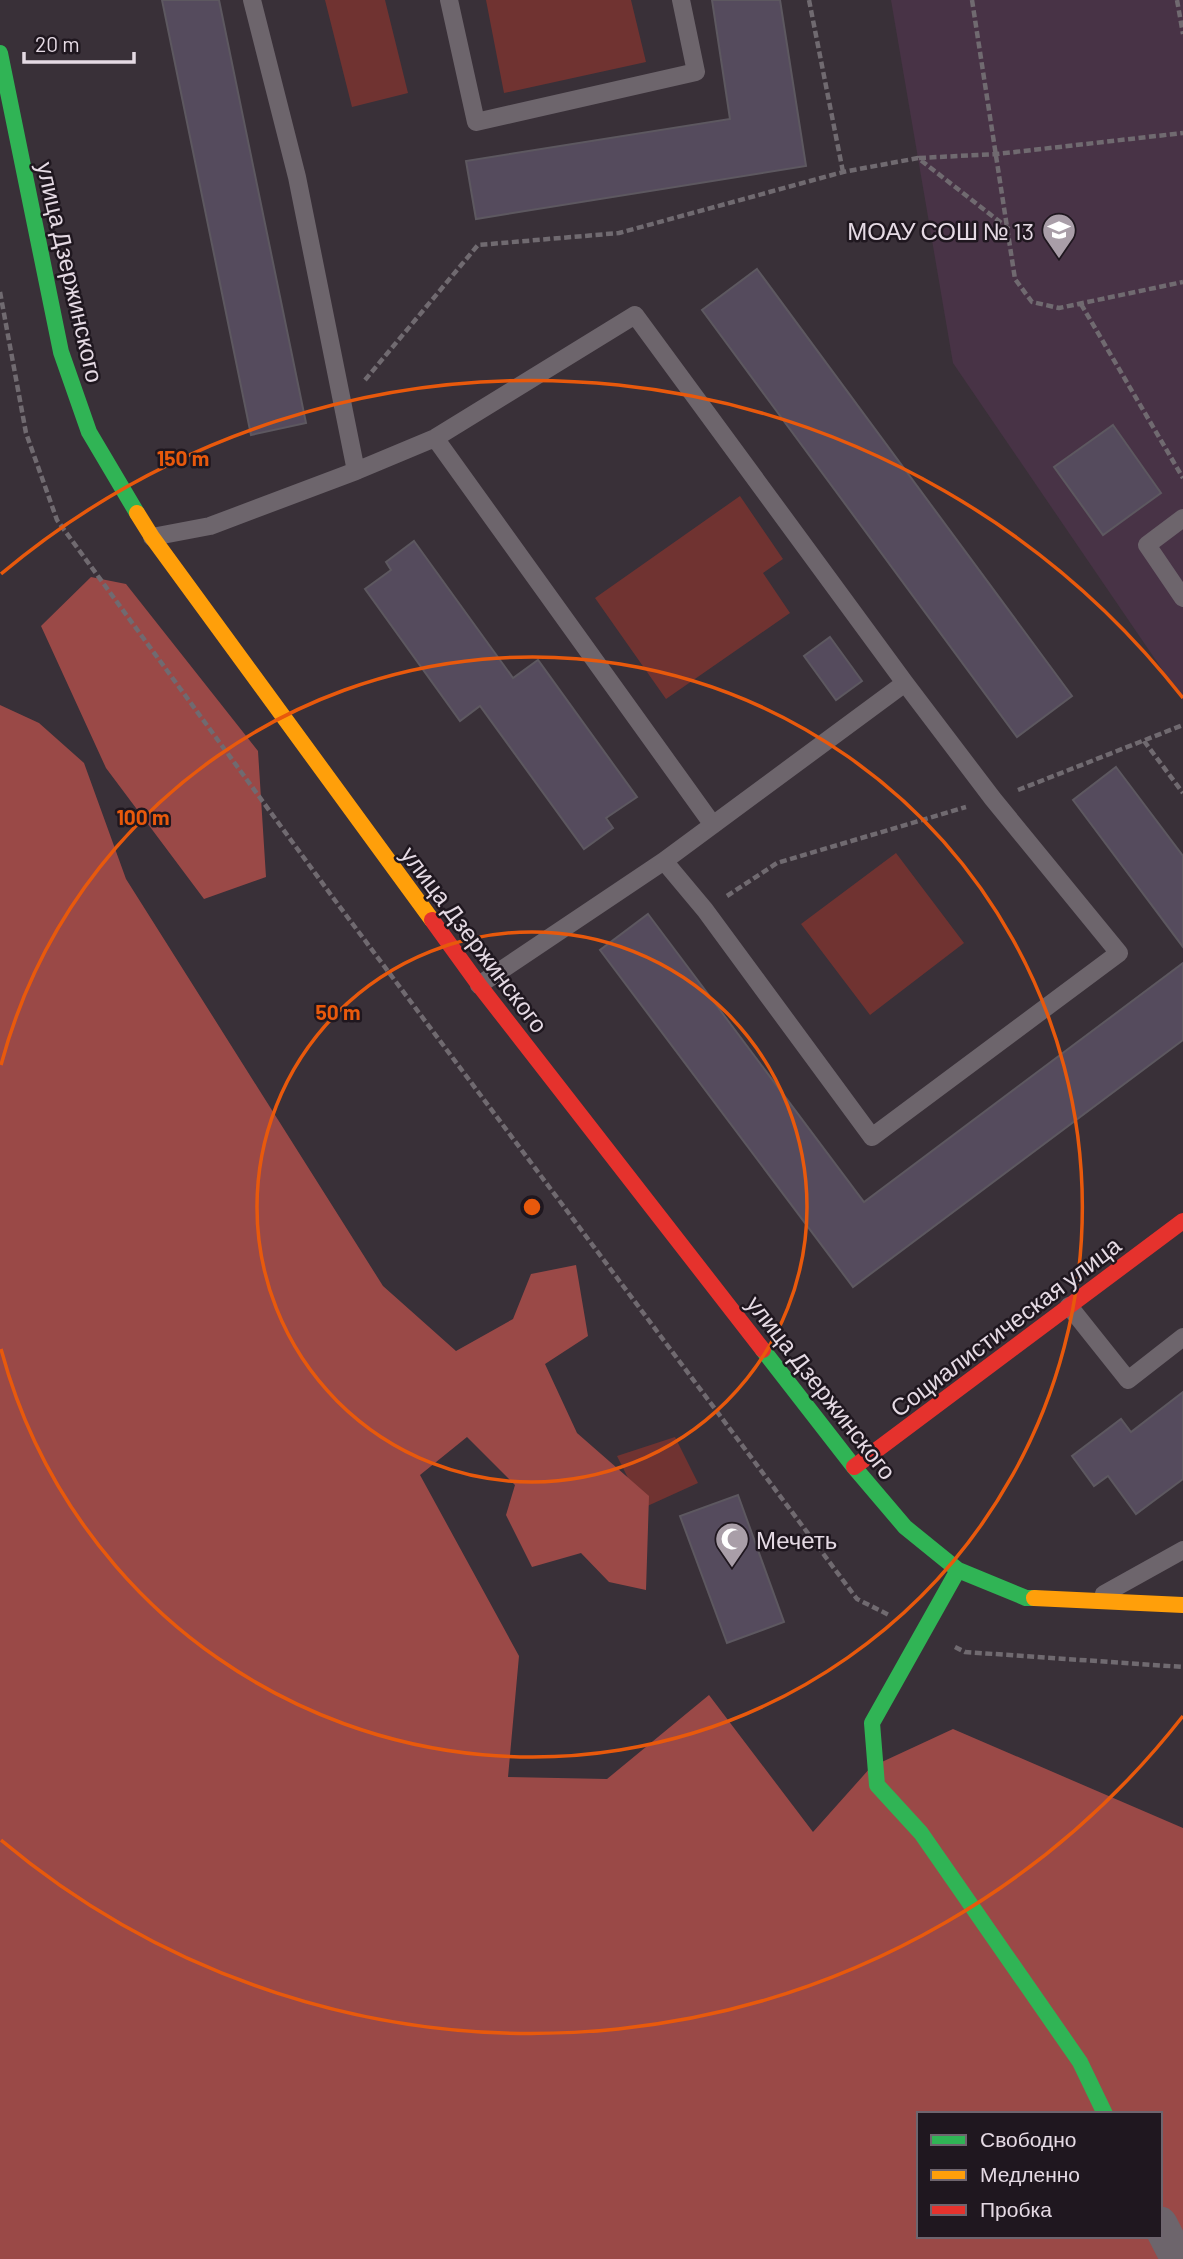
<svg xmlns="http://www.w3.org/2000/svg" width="1183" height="2259" font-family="Barlow,sans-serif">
<rect width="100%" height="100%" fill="#393038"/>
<path fill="#483346" d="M891 0H1183V700L953 363Z"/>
<path fill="#703331" d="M325 0H385L408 93 352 107Z
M486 0H631L646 62 504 93Z
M740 496 783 559 763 573 790 613 666 699 595 598Z
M896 853 964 943 870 1015 801 924Z
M675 1437 698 1483 643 1508 617 1456Z"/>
<path fill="#9a4947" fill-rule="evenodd" d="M91 577 126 584 258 751 266 877 204 899 106 768 41 626Z
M0 705 39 723 84 763 126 879 383 1286 456 1351 513 1319 531 1274 576 1265 588 1336 545 1364 577 1433 649 1496 646 1590 609 1582 581 1553 532 1567 506 1515 515 1485 467 1437 420 1475 519 1656 508 1777 607 1779 709 1695 813 1832 871 1767 953 1729 1183 1828V2259H0ZM919 2114H1160V2236H919Z"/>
<path fill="#554b5d" stroke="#5d5860" stroke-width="2" d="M162 0H219L306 423 251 435Z
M712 0H780L806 166 476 219 466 161 730 119Z
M757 269 1072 696 1017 737 702 310Z
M1113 425 1161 493 1103 535 1054 467Z
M414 541 513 678 538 660 637 797 606 818 613 828 584 849 480 706 460 721 365 589 391 570 386 562Z
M830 637 862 681 836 700 804 656Z
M1116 767 1183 856V947L1073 800Z
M648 914 864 1202 1183 963V1040L853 1287 600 950Z
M1183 1392V1479L1136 1514 1108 1476 1094 1486 1072 1456 1121 1419 1131 1432Z
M738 1495 784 1622 727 1643 680 1516Z"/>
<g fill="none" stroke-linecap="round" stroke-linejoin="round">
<path stroke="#706a70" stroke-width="4.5" stroke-dasharray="7 3.5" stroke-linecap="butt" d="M809 0 843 172
M972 0 1015 279 1032 302 1059 308 1183 282
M1177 0 1183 34
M919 158 997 154 1183 133
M0 292 26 433 57 520 334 899 857 1599 891 1616
M1081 304 1183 478
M365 380 478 245 619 233 843 172 918 158 1009 229
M1144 741 1183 793
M1018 790 1183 725
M727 896 777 863 966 807
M955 1647 965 1652 1183 1667"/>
<path stroke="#6d656c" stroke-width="18" d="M252 0 297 177 356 471
M449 0 476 122 696 72 681 0
M435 438 713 825
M1183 518 1147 545 1183 598
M152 537 210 526 356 471 435 438 635 315 905 683 993 799 1119 953 872 1137 705 910 664 861 479 985
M664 861 905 683
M1069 1306 1128 1380 1183 1337
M1104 1594 1183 1550"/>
<path stroke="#6d656c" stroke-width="35" d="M1160 2224 1178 2259"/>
<path stroke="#30b455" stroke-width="16" d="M0 53 61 352 89 432 137 513
M763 1350 854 1467 905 1527 958 1570 1026 1598H1034
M958 1570 872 1723 877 1785 921 1833 1080 2062 1105 2114"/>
<path stroke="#ff9f0a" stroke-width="16" d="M137 513 152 537 432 920
M1034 1598 1183 1605"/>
<path stroke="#e5322d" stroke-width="16" d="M432 920 479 985 763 1350
M854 1467 1183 1221"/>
</g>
<g fill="none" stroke="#e8590c" stroke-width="3.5">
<circle cx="532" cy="1207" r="275"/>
<path d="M1 1065A550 550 0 1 1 1 1349"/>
<path d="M1183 1716A826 826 0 0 1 1 1840M1 574A826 826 0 0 1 1183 698"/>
</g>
<defs>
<g id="school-pin" transform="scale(1.75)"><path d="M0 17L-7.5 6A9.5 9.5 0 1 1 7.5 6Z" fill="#a99ea8" stroke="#1f171f"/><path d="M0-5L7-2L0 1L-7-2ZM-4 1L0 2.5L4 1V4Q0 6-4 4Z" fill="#fff"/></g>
<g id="mosque-pin" transform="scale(1.75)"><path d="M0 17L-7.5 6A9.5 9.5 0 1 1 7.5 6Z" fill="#a99ea8" stroke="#1f171f"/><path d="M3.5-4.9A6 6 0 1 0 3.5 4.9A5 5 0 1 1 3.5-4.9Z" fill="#fff"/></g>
</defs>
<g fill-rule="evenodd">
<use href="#school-pin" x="1059" y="230"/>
<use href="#mosque-pin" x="732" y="1539"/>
</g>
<g text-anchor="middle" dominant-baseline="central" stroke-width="5" stroke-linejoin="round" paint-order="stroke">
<g font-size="24" fill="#e5dae4" stroke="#1f171f" text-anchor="end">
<text x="1034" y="230">МОАУ СОШ № 13</text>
<text x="756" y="1539" text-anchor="start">Мечеть</text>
</g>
<g font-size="24" fill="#e5dae4" stroke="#1f171f">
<text transform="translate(71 272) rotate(77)">улица Дзержинского</text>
<text transform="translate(475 939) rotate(53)">улица Дзержинского</text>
<text transform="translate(1005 1326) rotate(-37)">Социалистическая улица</text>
<text transform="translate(822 1387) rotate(52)">улица Дзержинского</text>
</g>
</g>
<circle cx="532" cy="1207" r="10" fill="#e8590c" stroke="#1f171f" stroke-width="3.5"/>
<g font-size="21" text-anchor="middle" font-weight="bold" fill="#e8590c" stroke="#1f171f" stroke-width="5" stroke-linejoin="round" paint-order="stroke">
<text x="183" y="466">150 m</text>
<text x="143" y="825">100 m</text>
<text x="338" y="1020">50 m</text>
</g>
<rect x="917" y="2112" width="245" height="126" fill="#1f171f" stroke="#6e656e" stroke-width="2"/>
<rect x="931" y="2135" width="35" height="10" fill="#30b455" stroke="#6e656e" stroke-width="2"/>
<text x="980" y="2147" font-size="21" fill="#e5dae4">Свободно</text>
<rect x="931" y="2170" width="35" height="10" fill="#ff9f0a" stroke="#6e656e" stroke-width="2"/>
<text x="980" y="2182" font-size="21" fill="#e5dae4">Медленно</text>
<rect x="931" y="2205" width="35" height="10" fill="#e5322d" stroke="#6e656e" stroke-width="2"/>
<text x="980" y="2217" font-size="21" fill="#e5dae4">Пробка</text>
<path d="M24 52v10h110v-10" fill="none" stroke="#e5dae4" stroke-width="3.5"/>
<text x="35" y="52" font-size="21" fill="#e5dae4" stroke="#1f171f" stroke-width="5" paint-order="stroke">20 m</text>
</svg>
